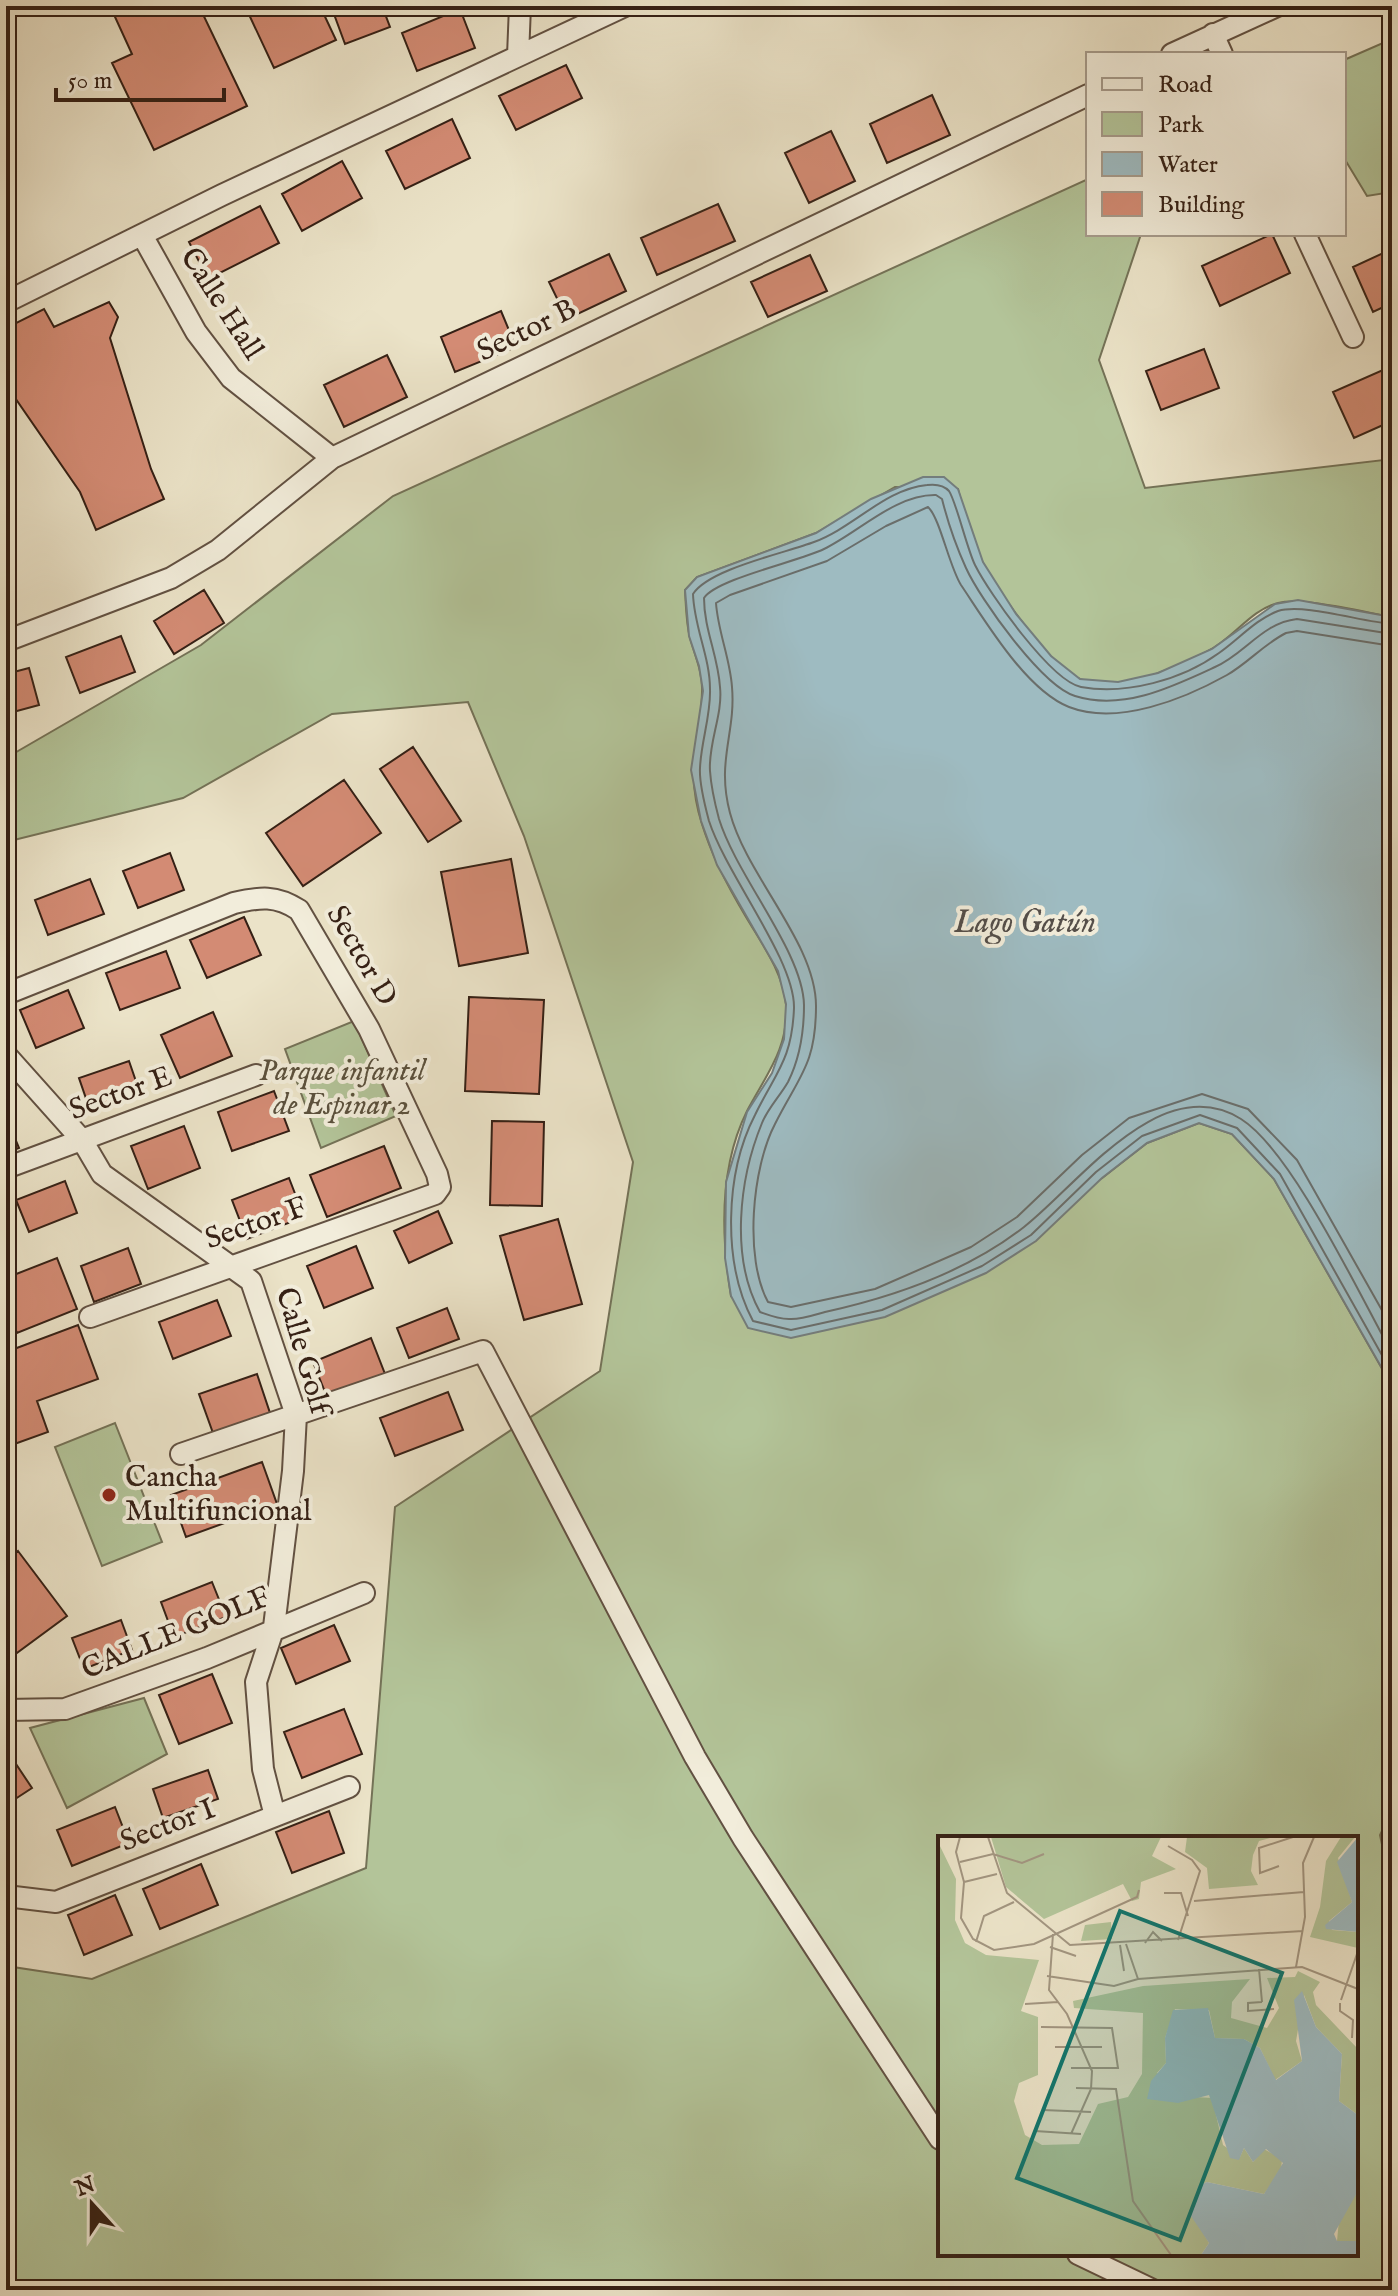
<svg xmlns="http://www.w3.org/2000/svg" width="1398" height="2296" font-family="'IM FELL English',serif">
<rect width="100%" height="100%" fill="#ebe3c8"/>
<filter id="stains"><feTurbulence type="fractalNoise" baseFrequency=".0025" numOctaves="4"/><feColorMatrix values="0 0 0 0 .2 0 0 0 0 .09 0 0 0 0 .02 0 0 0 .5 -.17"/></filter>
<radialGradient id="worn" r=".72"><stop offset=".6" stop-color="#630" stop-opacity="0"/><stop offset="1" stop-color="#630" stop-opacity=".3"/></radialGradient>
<path fill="#b3c499" stroke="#747257" stroke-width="2" fill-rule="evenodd" d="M1392 39V192L1367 196 1344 158V60Z
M1088 179V234H1141L1099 360 1145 488 1392 459V617C1363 612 1304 597 1278 603 1250 610 1233 639 1208 651 1173 668 1121 694 1080 679 1050 667 999 592 983 563 971 540 964 514 958 489L895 487 816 533 697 577 685 590C686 606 686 623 690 638 695 656 703 673 702 692 701 743 684 769 702 824 712 857 728 887 746 917 762 944 783 972 786 1005 789 1048 766 1075 747 1111 719 1167 721 1236 731 1296L1102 1178 1147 1143 1199 1123 1232 1134 1274 1179 1392 1386V1810L1380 1835 1392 1891V2290H6V1966L92 1979 366 1868 395 1507 600 1371 633 1162 524 836 468 702 332 714 183 798 6 842V758L201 645 393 496ZM940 1838H1356V2254H940Z
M354 1021 396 1116 321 1148 285 1049Z
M115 1423 162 1542 102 1566 55 1447Z
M144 1698 167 1754 67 1808 30 1728Z"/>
<path fill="#9ebbc1" stroke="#747d7c" stroke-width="2" d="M923 477H944L958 489 983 562 1016 614 1051 656 1080 679 1118 682 1158 673 1212 649 1275 604 1298 600 1392 617V1386L1274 1179 1232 1134 1199 1123 1147 1143 1102 1178 1036 1241 986 1273 885 1317 791 1338 748 1328 731 1296 725 1258 726 1182 747 1112 772 1073 784 1039 786 1004 778 971 717 865 701 821 691 770 703 691 699 666 689 636 685 590 697 577 816 533 871 499Z"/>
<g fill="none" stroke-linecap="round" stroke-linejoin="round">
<path stroke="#6a6e6b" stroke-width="2" d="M1392 624C1362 622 1304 603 1278 611 1256 619 1238 640 1219 653 1182 680 1126 695 1081 687 1051 681 989 593 975 565 967 549 956 501 949 491 943 484 935 484 927 485 885 489 853 528 814 542 785 553 709 569 693 594 694 627 710 657 710 689 711 715 701 742 700 768 699 784 705 806 709 821 727 876 795 960 794 1008 792 1060 776 1072 755 1115 725 1173 722 1263 753 1321L791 1330 882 1310 982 1266 1031 1235 1096 1172 1142 1136 1200 1115 1237 1128 1280 1174 1392 1373
M1392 634 1297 619C1262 623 1245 654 1215 667 1172 687 1123 711 1075 696 1042 686 980 599 966 568 956 546 948 523 942 499L936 495C896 494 859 532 824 549 800 561 716 579 704 598 704 629 718 656 720 687 723 715 708 743 710 771 711 786 715 804 719 819 737 877 803 952 804 1005 804 1032 800 1058 788 1082 780 1096 768 1108 762 1123 739 1179 730 1258 760 1312 768 1315 780 1319 789 1319 800 1320 814 1315 825 1312 893 1297 968 1271 1024 1227 1078 1185 1161 1069 1241 1119 1292 1151 1360 1296 1392 1353
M1392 646 1297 631 1286 633C1264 644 1248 663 1227 675 1184 699 1118 726 1069 707 1026 690 986 622 961 585 949 566 940 518 928 507L886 526 827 561 730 595 716 603C718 632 730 658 732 687 736 733 716 761 730 813 747 877 816 943 816 1006 816 1065 799 1076 775 1124 752 1168 744 1258 768 1302L791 1307 875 1289 971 1247 1017 1217 1082 1155 1129 1118 1202 1094 1248 1109 1297 1160 1392 1328"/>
</g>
<path fill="#d38b74" stroke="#352015" stroke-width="2" d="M110 6H199L247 106 154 150 112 63 132 54Z
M245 6H320L336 40 274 68Z
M331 6H382L390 27 345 44Z
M460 9 475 48 417 71 402 33Z
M566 65 582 98 516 130 499 96Z
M932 95 950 135 887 163 870 124Z
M452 119 470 158 405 189 386 151Z
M831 131 855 181 809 203 785 153Z
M342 161 362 198 302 231 282 194Z
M718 204 735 241 657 275 641 238Z
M260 206 279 243 208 279 189 242Z
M1272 234 1290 273 1220 306 1202 266Z
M1392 249V303L1373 312 1353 267Z
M609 254 626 291 567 319 549 282Z
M810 255 827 291 768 317 751 282Z
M109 302 118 317 110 338 151 469 164 499 96 530 80 492 13 395 6 394V328L44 309 54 327Z
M501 311 516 347 455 372 441 337Z
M1204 349 1219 388 1161 410 1146 371Z
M387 355 407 397 344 427 324 385Z
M1392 366V421L1354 438 1333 392Z
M204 590 224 623 174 654 154 621Z
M121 636 135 672 80 693 66 657Z
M29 668 39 705 6 714V674Z
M413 747 461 821 428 842 380 769Z
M344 780 381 833 303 886 266 833Z
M170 853 184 890 138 908 123 871Z
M511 859 528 953 459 966 441 872Z
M90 879 104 914 48 935 35 900Z
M244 917 261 955 207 978 190 940Z
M166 951 180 988 120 1010 106 973Z
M68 990 84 1028 36 1048 20 1010Z
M469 997 544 1000 539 1094 465 1091Z
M213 1012 232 1056 180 1078 161 1035Z
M129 1061 141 1096 91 1113 79 1078Z
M274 1091 289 1131 232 1151 218 1112Z
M6 1117 19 1148 6 1153Z
M492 1121 544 1122 542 1206 490 1205Z
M184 1126 200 1168 148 1189 131 1146Z
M384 1146 401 1188 327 1217 310 1175Z
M289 1178 304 1217 247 1239 232 1200Z
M65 1181 77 1213 29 1232 16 1200Z
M438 1211 452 1243 409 1263 394 1231Z
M558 1219 582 1304 524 1320 500 1236Z
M356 1246 373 1288 324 1308 307 1266Z
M128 1248 141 1284 94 1302 81 1266Z
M57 1258 77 1309 17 1333 6 1305V1278Z
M217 1300 231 1336 173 1359 159 1322Z
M447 1308 459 1339 409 1358 397 1328Z
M78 1325 98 1379 37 1401 48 1432 6 1447V1352Z
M371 1338 385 1374 327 1397 313 1362Z
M257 1374 270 1413 213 1433 199 1394Z
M448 1392 463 1430 395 1456 380 1418Z
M262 1462 277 1504 186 1537 171 1495Z
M18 1551 67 1616 6 1661V1560Z
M212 1582 226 1617 174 1637 161 1602Z
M121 1620 132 1650 84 1669 72 1638Z
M334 1625 350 1661 296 1684 281 1648Z
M212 1674 232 1723 179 1744 159 1695Z
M344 1709 362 1754 302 1778 284 1732Z
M6 1749 32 1788 6 1805Z
M208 1770 218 1799 163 1818 153 1789Z
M115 1807 129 1843 72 1866 57 1830Z
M329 1811 344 1853 292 1873 276 1832Z
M201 1864 218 1905 160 1929 143 1889Z
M115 1895 132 1935 84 1955 68 1915Z"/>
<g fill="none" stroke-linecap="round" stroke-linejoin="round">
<g stroke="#625142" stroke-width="24">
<path id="minor" d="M1213 34 1222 54
M1172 54 1277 6
M518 56 520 6
M1305 234 1353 337
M142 235 196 332 231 378 332 458
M6 302 222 195 625 6
M6 641 171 578 218 550 332 458 1088 95
M6 994 234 903C260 897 276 895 299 910L369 1029 437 1174 440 1187 435 1194 90 1317
M6 1055 82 1140 102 1174 251 1281 296 1415 293 1471 274 1627 256 1682 263 1769 275 1816
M6 1168 256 1075
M181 1454 483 1351 695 1757 743 1838 940 2139
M6 1710 65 1709 207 1658 364 1593
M6 1896 56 1902 349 1787
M1078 2254 1153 2290"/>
</g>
<use href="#minor" stroke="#f2eddb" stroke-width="20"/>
</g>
<circle fill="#8f2418" stroke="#f2eddb" stroke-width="3" cx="109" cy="1495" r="8"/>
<g text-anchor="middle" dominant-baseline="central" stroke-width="8" stroke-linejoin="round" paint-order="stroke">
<g font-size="30" fill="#352015" stroke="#f2eddb">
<text transform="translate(221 304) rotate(57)">Calle Hall</text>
<text transform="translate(527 331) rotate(-26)">Sector B</text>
<text transform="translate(361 956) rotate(60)">Sector D</text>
<text transform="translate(121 1094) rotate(-20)">Sector E</text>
<text transform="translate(256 1224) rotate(-19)">Sector F</text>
<text transform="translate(302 1351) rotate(74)">Calle Golf</text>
<text transform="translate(176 1634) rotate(-22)">CALLE GOLF</text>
<text transform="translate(168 1826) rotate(-21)">Sector I</text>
</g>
<g font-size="30" font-style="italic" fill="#5b513d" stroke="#f2eddb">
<text x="342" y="1072">Parque infantil<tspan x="342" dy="34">de Espinar 2</tspan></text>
</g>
<g font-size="30" fill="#352015" stroke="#f2eddb" text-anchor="start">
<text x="125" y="1478">Cancha<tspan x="125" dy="34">Multifuncional</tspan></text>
</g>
<g font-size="32" font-style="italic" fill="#544e49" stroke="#f2eddb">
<text x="1025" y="923">Lago Gatún</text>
</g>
</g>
<g transform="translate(938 1836)">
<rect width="420" height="420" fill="#ebe3c8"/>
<path d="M53 1H223L214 20 238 33 203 46 201 63 194 65 185 48 106 83 68 51ZM249 1H336L321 5 315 19 313 35 320 49 271 53 269 32 247 16ZM403 1H417L400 22 414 66 391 85 394 94 420 96V112L372 101 382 71 388 25ZM0 6 18 43 17 84 27 107 48 119 101 124 83 175 100 181V239L81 247 76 265 87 299 104 309 141 308 160 268 190 261 204 238 205 177 136 172 135 165 205 150 312 143 294 166 293 182 329 192 341 172 329 142 357 141 360 135 382 146 375 156 378 169 420 213V279L401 265 404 218 378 191 366 159 358 205 364 225 337 244 322 212 306 203 277 202 271 174 237 173 227 202 228 227 219 237 257 261 274 262 285 309 302 321 306 312 315 326 326 313 344 323 343 335 326 358 269 346 261 350 253 376 271 407 263 419H0ZM173 86 174 103 143 105 147 89ZM420 355V405H399L401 384Z" fill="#b3c499"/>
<path d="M420 1V96L388 93 387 89 414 66 399 26ZM364 155 378 191 404 218 401 265 420 279V355L396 398 399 405H420V419H263L271 407 253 380 260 350 269 346 326 358 345 327 328 313 315 326 306 312 301 324 292 322 271 259 240 267 209 263 213 245 228 227 227 202 235 174 270 172 277 202 306 203 322 212 338 244 364 225 356 164Z" fill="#9ebbc1"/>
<path fill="none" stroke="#a29580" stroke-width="2" d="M22 1 18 16 26 46 23 82 35 103 56 114 96 108 199 61 201 54M50 1 69 57 132 109 365 95M230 10 254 24 262 35 240 104M22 26 55 18 84 27 106 18M341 30 322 37 321 12 355 1M26 46 59 38M226 57H243L250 80M256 65 366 56M115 98 111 154 129 178 154 235 153 253 133 298M38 106 46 80 76 66M207 107 215 96 224 105M188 108 200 143M182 109 186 135M112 111 138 120M358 131 367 81 365 27 376 1M321 133 324 166M109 140 176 150 200 143 364 131 420 153M403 164 420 115M324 166 310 167V175L336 173M402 167V175L415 184 414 202M87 168 120 166M103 191 174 192 180 232H133M117 211H164M138 252 178 253 195 365 233 419M105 274 153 276M97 295 143 298"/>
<path fill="#0f766e" fill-opacity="0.15" stroke="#0f766e" stroke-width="4" d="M182 75 344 137 242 404 79 342Z"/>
<rect width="420" height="420" fill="none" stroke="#352015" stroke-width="4"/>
</g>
<rect width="1398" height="2296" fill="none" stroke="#ebe3c8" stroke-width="32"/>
<rect x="8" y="8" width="1382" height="2280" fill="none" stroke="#352015" stroke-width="4"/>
<rect x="16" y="16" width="1366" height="2264" fill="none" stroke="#352015" stroke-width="2"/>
<rect x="1086" y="52" width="260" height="184" fill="#f2eddb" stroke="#a69b8c" stroke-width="2"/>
<rect x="1102" y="78" width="40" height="12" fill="#f2eddb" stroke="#a69b8c" stroke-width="2"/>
<text x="1158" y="92" font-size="24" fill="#352015">Road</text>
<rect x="1102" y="112" width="40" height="24" fill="#b3c499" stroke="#a69b8c" stroke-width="2"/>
<text x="1158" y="132" font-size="24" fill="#352015">Park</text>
<rect x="1102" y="152" width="40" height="24" fill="#9ebbc1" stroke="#a69b8c" stroke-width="2"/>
<text x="1158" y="172" font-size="24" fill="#352015">Water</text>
<rect x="1102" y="192" width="40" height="24" fill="#d38b74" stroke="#a69b8c" stroke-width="2"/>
<text x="1158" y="212" font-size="24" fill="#352015">Building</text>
<g transform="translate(92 2204) rotate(339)" stroke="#f2eddb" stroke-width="6" paint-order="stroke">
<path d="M0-6L14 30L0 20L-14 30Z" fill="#352015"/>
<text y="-12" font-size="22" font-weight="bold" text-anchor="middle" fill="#352015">N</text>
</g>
<path d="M56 88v12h168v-12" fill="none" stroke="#352015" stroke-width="4"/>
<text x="68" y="88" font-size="24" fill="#352015" stroke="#f2eddb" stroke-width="6" paint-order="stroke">50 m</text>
<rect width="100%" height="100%" filter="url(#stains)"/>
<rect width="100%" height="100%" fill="url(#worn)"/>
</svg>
